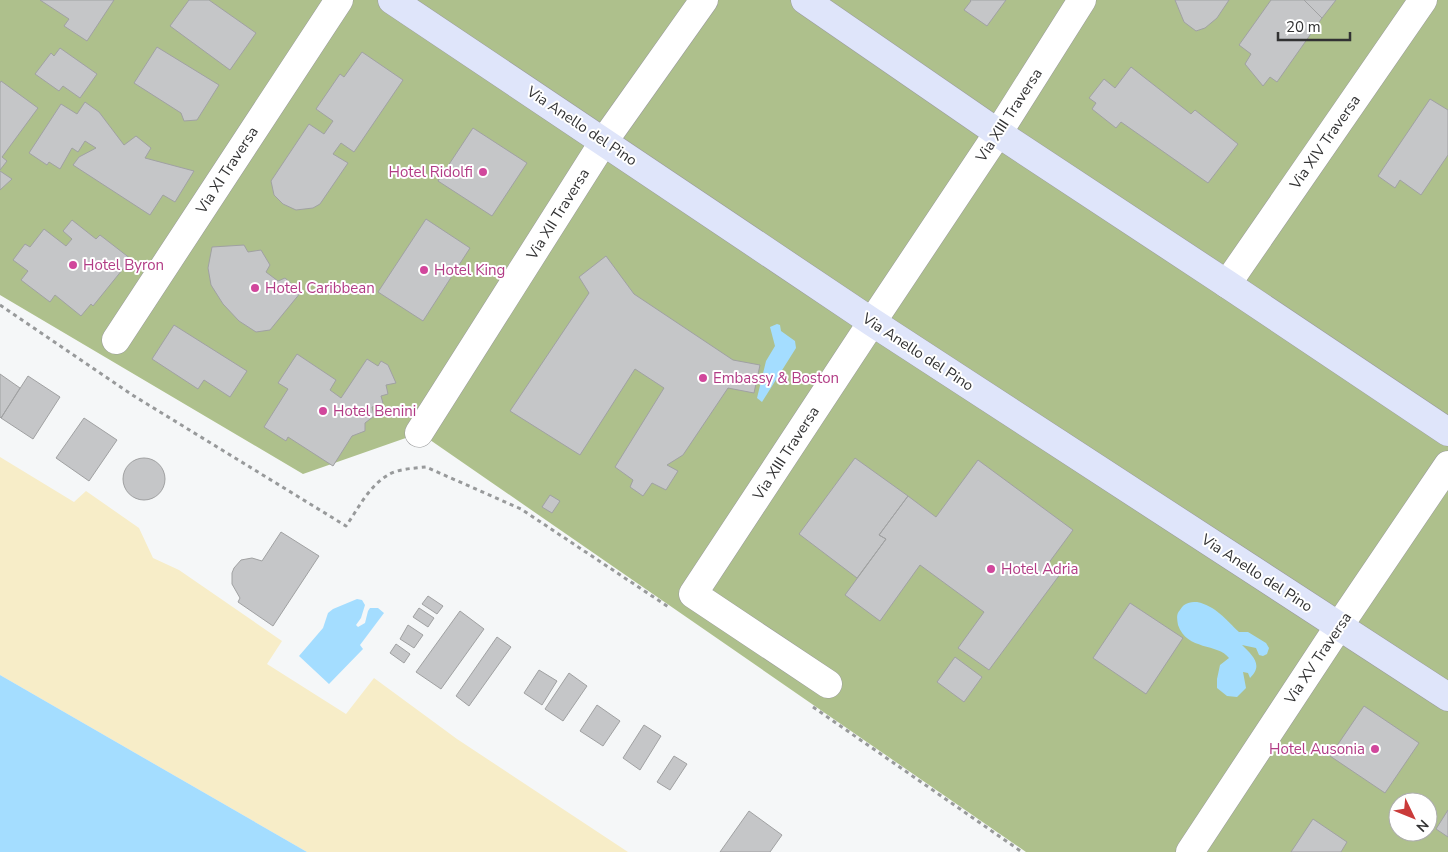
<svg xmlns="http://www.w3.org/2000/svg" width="1448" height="852" font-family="'Nunito Sans',sans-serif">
<rect width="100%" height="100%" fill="#f5f7f8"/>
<path fill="#aec08c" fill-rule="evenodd" d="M0 0H1448V852H1026L420 433 303 474 0 295ZM1398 802H1428V832H1398Z"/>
<path fill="#f7edc8" d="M0 457 74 502 86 491 139 528 153 558 179 570 282 641 267 664 346 714 374 678 457 739 628 852H307L0 675Z"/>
<path fill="#a4ddff" d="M777 324 780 325 781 331 795 341 796 348 762 402 757 398 766 361 775 346 770 327Z
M357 599 362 600 365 605 361 618 356 625 358 627 365 623 368 611 370 608H378L384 613 360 645 363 649 329 684 299 656 323 628 328 613 333 609Z
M1197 602C1216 606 1226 620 1239 632H1248L1266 643 1269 648 1267 654 1263 656 1259 655 1256 648 1242 645C1252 655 1264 665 1250 678L1248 673 1243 672 1246 688 1237 697 1227 696 1217 688V679L1220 665 1229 658C1218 643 1187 651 1178 625 1177 619 1176 614 1180 610 1184 603 1189 602 1197 602Z
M0 675 307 852H0Z"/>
<path fill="#c5c6c8" stroke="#a0a1a2" d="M40 0H114L87 41 64 26 69 19Z
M189 0H209L256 33 230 70 170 26Z
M970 0H1006L987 26 964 10 971 1Z
M1175 0H1229L1217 18 1205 28 1196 31 1184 22Z
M1271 0H1304L1322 18 1277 82 1270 77 1263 86 1245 64 1251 54 1239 45Z
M1304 0H1336L1322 18Z
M157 47 219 85 197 120 184 121 181 113 134 83Z
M60 48 97 74 80 98 63 86 59 91 35 74 51 53 54 56Z
M362 52 403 80 354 152 341 143 333 154 348 163 320 204 313 208 296 210 283 204 274 195 271 181 309 124 324 134 333 121 316 109 340 74 344 77Z
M1131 67 1191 114 1195 110 1238 144 1208 183 1121 122 1116 128 1092 109 1096 103 1089 98 1104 79 1115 88Z
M1 81 38 108 2 157 7 161 0 170V83Z
M1430 99 1448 110V155L1421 195 1400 180 1395 188 1378 176Z
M85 102 99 112 124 145 136 136 151 148 145 158 194 171 175 202 163 195 150 215 73 165 79 157 96 148 85 141 78 152 72 148 60 169 49 162 47 165 29 153 61 104 77 114Z
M473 128 527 163 492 216 438 181Z
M0 171 12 179 0 190Z
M426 219 470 248 423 321 378 292Z
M72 220 96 239 100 235 131 259 93 306 91 304 81 316 55 295 50 302 21 280 28 271 13 260 25 244 30 247 44 229 66 246 72 239 63 231Z
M244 245 248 252 261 250 270 265 266 272 278 281 285 278 301 292 270 330 256 332 239 321 223 304 211 285 208 268 212 247Z
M606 256 634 294 733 360 760 365 754 393 728 388 683 455 667 465 678 471 666 490 652 483 643 496 630 487 633 480 615 467 664 388 635 369 580 455 510 411 589 293 579 277Z
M174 325 247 371 230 397 204 380 198 389 152 359Z
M297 354 336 380 330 390 341 398 367 359 378 366 381 361 388 365 396 383 386 385 388 394 381 396 383 403 372 407 374 416 365 423V431L352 436 333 466 288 437 286 441 264 427 288 389 278 383Z
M0 374 20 388 1 418 0 417Z
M28 376 60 397 33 439 1 418Z
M84 418 117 440 89 481 56 458Z
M123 479a21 21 0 1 1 42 0a21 21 0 1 1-42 0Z
M855 458 908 496 879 535 886 539 857 578 799 534Z
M978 460 1073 530 1048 564 1061 573 989 670 958 648 984 612 920 565 880 621 845 595 886 539 879 535 908 496 936 517Z
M550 495 560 501 552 513 542 507Z
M281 532 319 556 273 626 238 602 240 598 232 584V573L234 568 241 560 252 558 262 561Z
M428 596 443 606 437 614 422 604Z
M1130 603 1183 638 1146 694 1093 658Z
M419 608 434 618 428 627 413 617Z
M460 611 484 629 441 689 416 672Z
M408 625 423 635 414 648 400 639Z
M497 637 511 647 469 706 456 696Z
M396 644 410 654 404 663 390 653Z
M955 657 982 677 964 702 937 682Z
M539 670 557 681 542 705 524 693Z
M569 673 587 686 563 721 545 709Z
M597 705 620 721 603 746 580 731Z
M1364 706 1419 743 1385 793 1330 756Z
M644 725 661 736 640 770 623 758Z
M674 756 687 764 670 790 657 782Z
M1448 810V837L1436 829Z
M749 811 782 835 770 852H720Z
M1313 819 1347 842 1341 852H1291Z"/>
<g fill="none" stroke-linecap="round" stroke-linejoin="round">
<g stroke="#9a9b9c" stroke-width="29">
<path id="street" d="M1227 284 1423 0
M116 340 339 0
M419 433 604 141 704 0
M828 684 693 594 872 322 998 133 1082 0
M1190 852 1339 626 1448 465"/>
</g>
<g stroke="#9a9b9c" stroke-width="29">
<path id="secondary" d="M392 0 872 322 1448 697
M805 0 998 133 1227 284 1448 432"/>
</g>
<path stroke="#989a9b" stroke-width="3" stroke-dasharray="4 4" stroke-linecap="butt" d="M0 305 134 396 346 526C358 509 369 486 388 475 397 469 415 468 426 467L521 509 670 608
M813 707 1022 852"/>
<use href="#street" stroke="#fff" stroke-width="28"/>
<use href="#secondary" stroke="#dfe5fa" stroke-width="28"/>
</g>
<g fill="#d1479c" stroke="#fff" stroke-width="2">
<circle cx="483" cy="172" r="5"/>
<circle cx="73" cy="265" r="5"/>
<circle cx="424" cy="270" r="5"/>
<circle cx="255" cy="288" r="5"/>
<circle cx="703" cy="378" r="5"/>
<circle cx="323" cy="411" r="5"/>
<circle cx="991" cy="569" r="5"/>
<circle cx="1375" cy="749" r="5"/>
</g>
<g text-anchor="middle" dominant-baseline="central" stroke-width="4" stroke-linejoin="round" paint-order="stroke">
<g font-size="15" fill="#323233" stroke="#fff">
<text transform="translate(1009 115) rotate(-57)">Via XIII Traversa</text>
<text transform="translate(582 126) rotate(34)">Via Anello del Pino</text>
<text transform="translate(1325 142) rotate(-55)">Via XIV Traversa</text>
<text transform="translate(227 170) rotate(-57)">Via XI Traversa</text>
<text transform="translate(558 214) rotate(-58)">Via XII Traversa</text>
<text transform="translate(918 352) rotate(33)">Via Anello del Pino</text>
<text transform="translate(786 453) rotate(-57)">Via XIII Traversa</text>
<text transform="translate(1257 573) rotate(33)">Via Anello del Pino</text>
<text transform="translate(1318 658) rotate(-56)">Via XV Traversa</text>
</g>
<g font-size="15" fill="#b23c85" stroke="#fff" text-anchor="start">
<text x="473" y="172" text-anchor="end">Hotel Ridolfi</text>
<text x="83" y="265">Hotel Byron</text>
<text x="434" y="270">Hotel King</text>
<text x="265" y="288">Hotel Caribbean</text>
<text x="713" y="378">Embassy &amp; Boston</text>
<text x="333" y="411">Hotel Benini</text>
<text x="1001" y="569">Hotel Adria</text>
<text x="1365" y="749" text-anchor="end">Hotel Ausonia</text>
</g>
</g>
<g transform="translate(1413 817) rotate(133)"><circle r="24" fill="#ffffff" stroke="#adadad"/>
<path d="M0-4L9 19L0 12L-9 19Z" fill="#ca3b3a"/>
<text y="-8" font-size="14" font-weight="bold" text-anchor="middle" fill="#323233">N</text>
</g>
<path d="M1278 32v8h72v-8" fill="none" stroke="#323233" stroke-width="2.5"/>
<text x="1286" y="32" font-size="15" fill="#323233" stroke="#ffffff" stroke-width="4" paint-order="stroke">20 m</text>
</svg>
